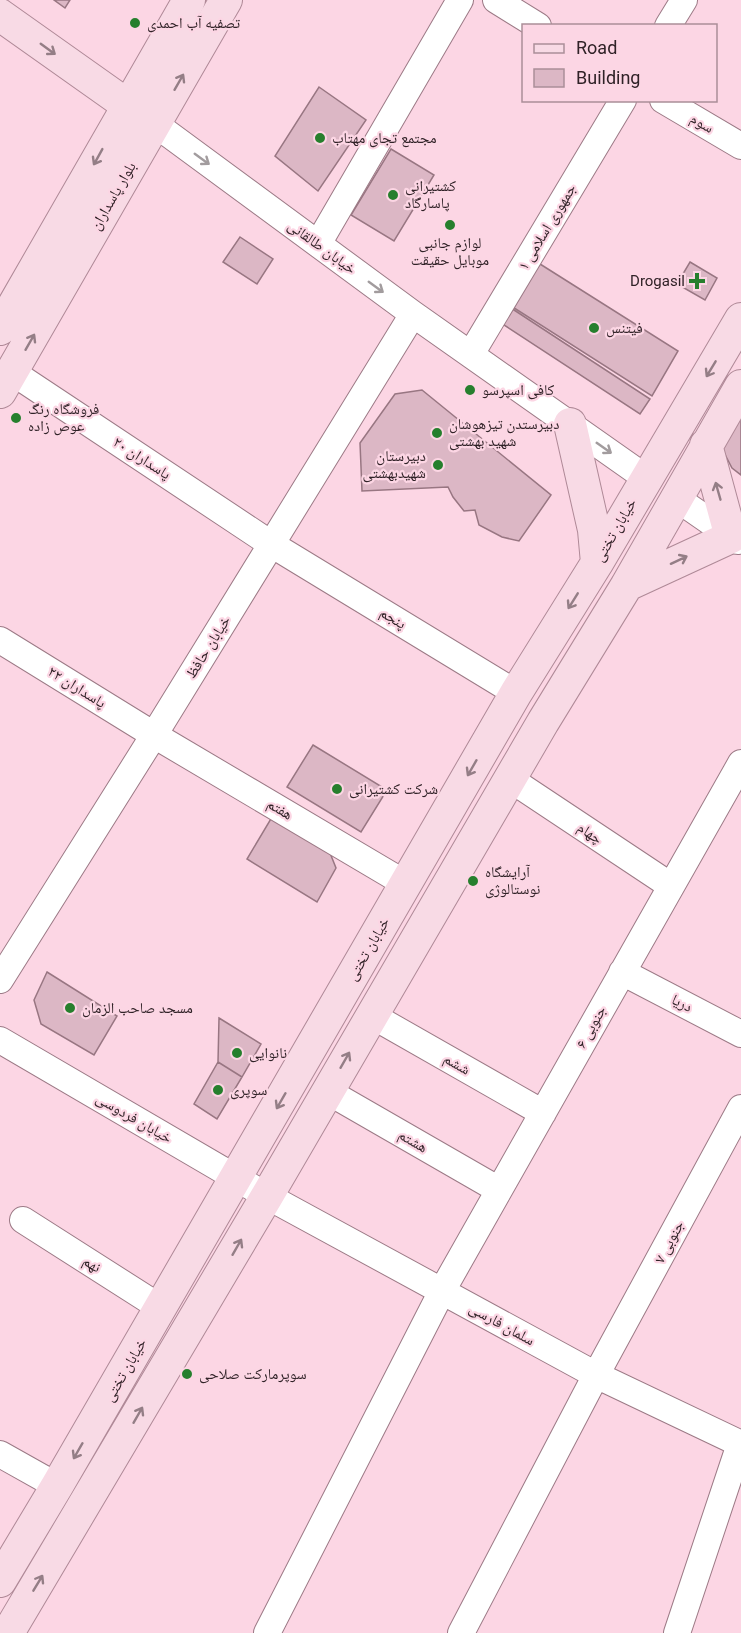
<svg xmlns="http://www.w3.org/2000/svg" width="741" height="1633" font-family="Roboto,'Noto Naskh Arabic',sans-serif">
<rect width="100%" height="100%" fill="#fcd6e4"/>
<path fill="#dcb7c5" stroke="#987682" stroke-width="1.5" d="M54 0H70L65 8Z
M319 87 366 120 318 191 275 156Z
M391 149 434 175 394 241 351 215Z
M240 237 273 259 257 284 223 262Z
M690 262 717 278 705 300 677 284Z
M540 264 678 351 652 396 511 306Z
M511 308 650 399 640 414 501 323Z
M422 390 551 495 519 541 502 537 479 525 475 510 464 511 453 497 448 487 362 491 360 443 395 394Z
M741 402V475L732 468 720 445Z
M313 745 387 790 361 832 287 787Z
M272 817 330 853 336 868 317 902 247 859Z
M47 972 117 1016 94 1055 41 1024 34 1000Z
M219 1018 261 1044 242 1077 218 1062Z
M218 1062 242 1077 217 1119 194 1104Z"/>
<g fill="none" stroke-linecap="round" stroke-linejoin="round">
<g stroke="#9c7a86" stroke-width="28">
<path id="minor" d="M496 0 538 26
M668 26 684 0
M663 100 741 146
M155 124 413 314 646 478
M318 244 460 0
M471 354 623 100
M12 372 271 544 516 693
M676 498 738 541
M0 640 154 735 406 884
M510 779 671 886
M622 972 741 1034
M0 980 154 735 413 314
M371 1015 543 1113
M0 1040 267 1196 596 1375 741 1444
M327 1091 499 1190
M23 1220 161 1308
M0 1454 57 1486
M267 1633 442 1291 741 763
M461 1633 596 1375 741 1108
M677 1633 740 1444"/>
</g>
<g stroke="#af8997" stroke-width="34">
<path id="major" d="M0 15 144 117
M0 329 189 0
M0 392 226 0
M570 424 594 530 597 563
M627 585 731 537 706 445
M0 1581 57 1486 516 693 597 563 741 319
M8 1633 267 1196 543 722 627 585 741 386"/>
</g>
<use href="#minor" stroke="#fff" stroke-width="26"/>
<use href="#major" stroke="#f8dae5" stroke-width="32"/>
</g>
<defs><path id="oneway-shaft" d="M-6 0H5M1.5-3L5.5 0L1.5 3" fill="none" stroke-width="1.6" stroke-linecap="round" stroke-linejoin="round" transform="scale(1.5)"/></defs>
<g stroke="#947e86">
<use href="#oneway-shaft" transform="translate(48 49) rotate(36)"/>
<use href="#oneway-shaft" transform="translate(179 82) rotate(-60)"/>
<use href="#oneway-shaft" transform="translate(98 157) rotate(119)"/>
<use href="#oneway-shaft" transform="translate(30 342) rotate(-60)"/>
<use href="#oneway-shaft" transform="translate(711 369) rotate(121)"/>
<use href="#oneway-shaft" transform="translate(718 491) rotate(-106)"/>
<use href="#oneway-shaft" transform="translate(679 560) rotate(-25)"/>
<use href="#oneway-shaft" transform="translate(573 601) rotate(122)"/>
<use href="#oneway-shaft" transform="translate(472 768) rotate(120)"/>
<use href="#oneway-shaft" transform="translate(345 1060) rotate(-60)"/>
<use href="#oneway-shaft" transform="translate(281 1101) rotate(120)"/>
<use href="#oneway-shaft" transform="translate(237 1247) rotate(-60)"/>
<use href="#oneway-shaft" transform="translate(138 1415) rotate(-60)"/>
<use href="#oneway-shaft" transform="translate(78 1451) rotate(120)"/>
<use href="#oneway-shaft" transform="translate(38 1583) rotate(-59)"/>
</g>
<g stroke="#a29c9e">
<use href="#oneway-shaft" transform="translate(202 159) rotate(36)"/>
<use href="#oneway-shaft" transform="translate(376 287) rotate(36)"/>
<use href="#oneway-shaft" transform="translate(604 448) rotate(35)"/>
</g>
<g fill="#267f2d" stroke="#fcd6e4" stroke-width="2">
<circle cx="135" cy="23" r="6"/>
<circle cx="320" cy="138" r="6"/>
<circle cx="393" cy="195" r="6"/>
<circle cx="450" cy="225" r="6"/>
<path d="M694 272h6v6h6v6h-6v6h-6v-6h-6v-6h6z"/>
<circle cx="594" cy="328" r="6"/>
<circle cx="470" cy="390" r="6"/>
<circle cx="16" cy="418" r="6"/>
<circle cx="437" cy="433" r="6"/>
<circle cx="438" cy="465" r="6"/>
<circle cx="337" cy="789" r="6"/>
<circle cx="473" cy="881" r="6"/>
<circle cx="70" cy="1008" r="6"/>
<circle cx="237" cy="1053" r="6"/>
<circle cx="218" cy="1090" r="6"/>
<circle cx="187" cy="1374" r="6"/>
</g>
<g text-anchor="middle" dominant-baseline="central" stroke-width="4.5" stroke-linejoin="round" paint-order="stroke">
<g font-size="15" fill="#302227" stroke="#fcd6e4" text-anchor="start">
<text x="147" y="23">تصفیه آب احمدی</text>
<text x="332" y="138">مجتمع تجای مهتاب</text>
<text x="405" y="186">کشتیرانی<tspan x="405" dy="17">پاسارگاد</tspan></text>
<text x="450" y="243" text-anchor="middle">لوازم جانبی<tspan x="450" dy="17">موبایل حقیقت</tspan></text>
<text x="685" y="281" text-anchor="end">Drogasil</text>
<text x="606" y="328">فیتنس</text>
<text x="482" y="390">کافی اسپرسو</text>
<text x="28" y="409">فروشگاه رنگ<tspan x="28" dy="17">عوص زاده</tspan></text>
<text x="449" y="424">دبیرستدن تیزهوشان<tspan x="449" dy="17">شهید بهشتی</tspan></text>
<text x="426" y="456" text-anchor="end">دبیرستان<tspan x="426" dy="17">شهیدبهشتی</tspan></text>
<text x="349" y="789">شرکت کشتیرانی</text>
<text x="485" y="872">آرایشگاه<tspan x="485" dy="17">نوستالوژی</tspan></text>
<text x="82" y="1008">مسجد صاحب الزمان</text>
<text x="249" y="1053">نانوایی</text>
<text x="230" y="1090">سوپری</text>
<text x="199" y="1374">سوپرمارکت صلاحی</text>
</g>
<g font-size="15" fill="#302227" stroke="#fcd6e4">
<text transform="translate(702 123) rotate(30)">سوم</text>
<text transform="translate(113 196) rotate(-60)">بلوار پاسداران</text>
<text transform="translate(547 227) rotate(-59)">جمهوری اسلامی ۱</text>
<text transform="translate(322 247) rotate(36)">خیابان طالقانی</text>
<text transform="translate(142 458) rotate(33)">پاسداران ۲۰</text>
<text transform="translate(615 530) rotate(-60)">خیابان تختی</text>
<text transform="translate(393 618) rotate(31)">پنجم</text>
<text transform="translate(208 647) rotate(-58)">خیابان حافظ</text>
<text transform="translate(77 687) rotate(32)">پاسداران ۲۲</text>
<text transform="translate(280 809) rotate(31)">هفتم</text>
<text transform="translate(590 833) rotate(34)">چهام</text>
<text transform="translate(368 949) rotate(-60)">خیابان تختی</text>
<text transform="translate(682 1003) rotate(27)">دریا</text>
<text transform="translate(591 1027) rotate(-61)">۶ جنوبی</text>
<text transform="translate(457 1064) rotate(30)">ششم</text>
<text transform="translate(134 1118) rotate(30)">خیابان فردوسی</text>
<text transform="translate(413 1141) rotate(30)">هشتم</text>
<text transform="translate(669 1242) rotate(-62)">۷ جنوبی</text>
<text transform="translate(92 1264) rotate(32)">نهم</text>
<text transform="translate(502 1324) rotate(29)">سلمان فارسی</text>
<text transform="translate(125 1370) rotate(-60)">خیابان تختی</text>
</g>
</g>
<rect x="522" y="24" width="195" height="78" fill="#fcd6e4" stroke="#aa8e98" stroke-width="1.5"/>
<rect x="534" y="44" width="30" height="9" fill="#f8dae5" stroke="#aa8e98" stroke-width="1.5"/>
<text x="576" y="54" font-size="18" fill="#302227">Road</text>
<rect x="534" y="69" width="30" height="18" fill="#dcb7c5" stroke="#aa8e98" stroke-width="1.5"/>
<text x="576" y="84" font-size="18" fill="#302227">Building</text>
</svg>
